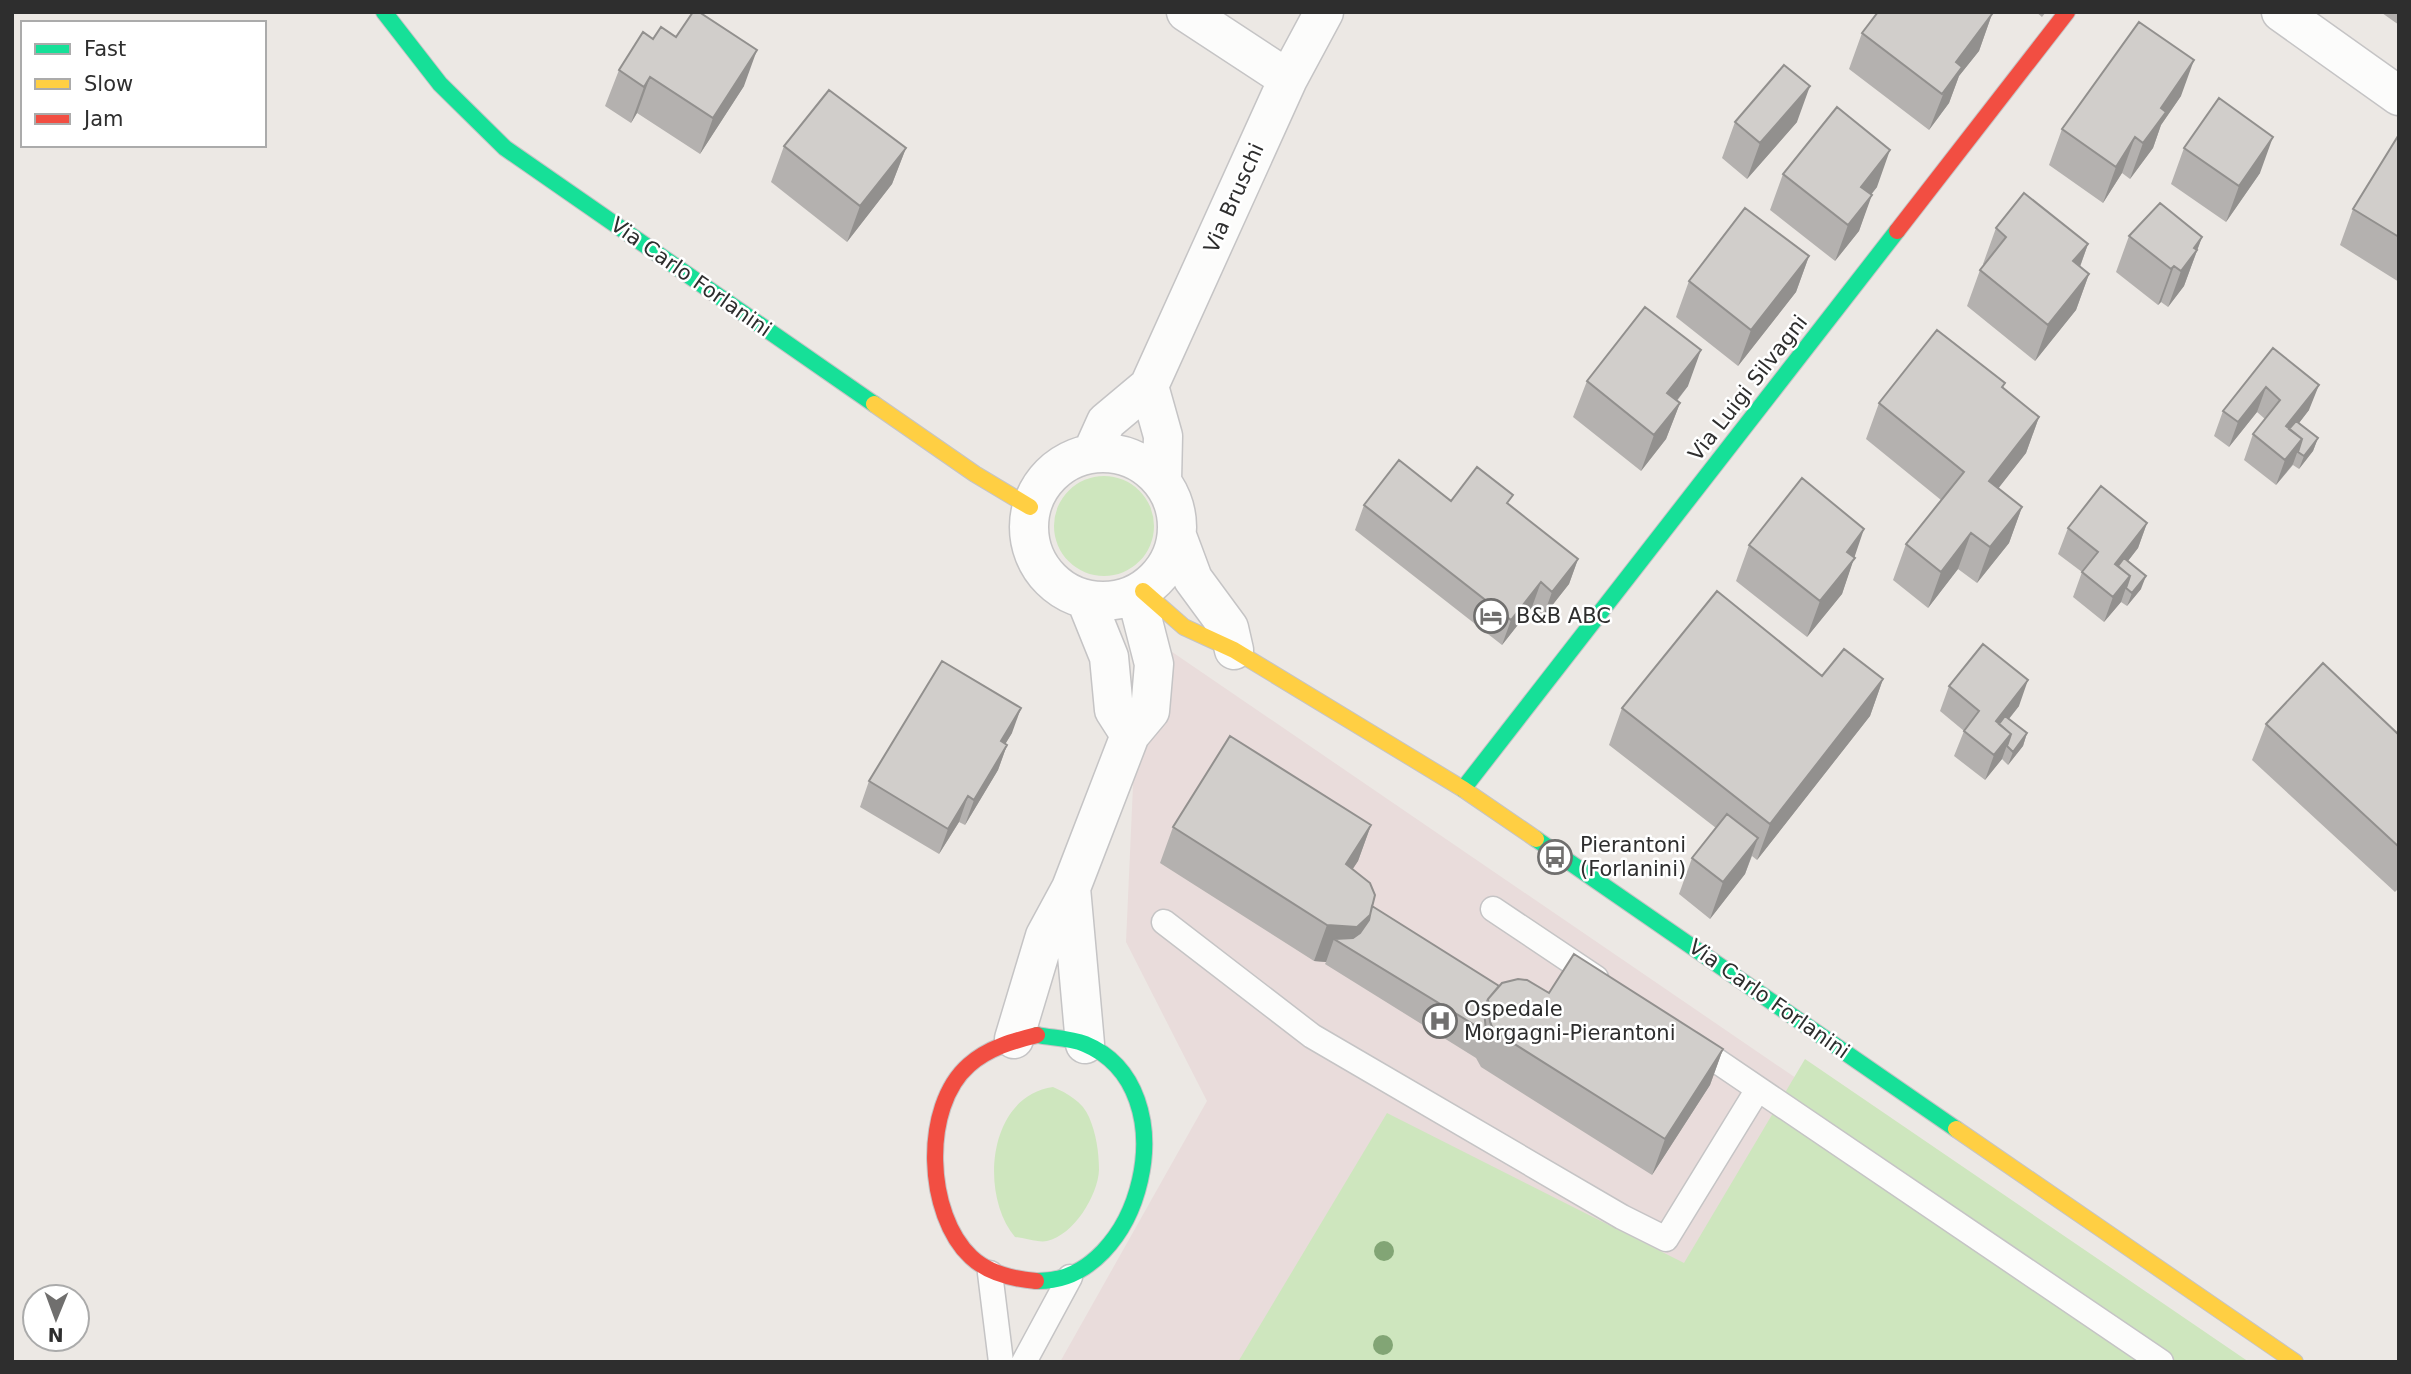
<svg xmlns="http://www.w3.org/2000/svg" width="2411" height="1374" font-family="'DejaVu Sans',sans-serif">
<rect width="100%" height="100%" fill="#ece8e4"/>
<path fill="#e9dcdb" d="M1140 630 1995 1214 2216 1362H1060L1207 1101 1126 942Z"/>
<path fill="#cee6be" d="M1054 526a50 50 0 1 1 100 0a50 50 0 1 1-100 0Z
M1805 1059 2249 1362H1238L1387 1113 1684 1263Z
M1053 1087C1067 1093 1083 1102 1089 1117 1096 1133 1099 1152 1099 1170 1098 1195 1074 1235 1047 1241 1039 1243 1024 1238 1015 1237 979 1194 988 1096 1053 1087Z"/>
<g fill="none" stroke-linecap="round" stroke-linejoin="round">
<g stroke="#c5c4c5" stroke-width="27">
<path id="lane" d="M1493 909 1596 978
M1164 922 1312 1036 1622 1217 1666 1239 1758 1089
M1692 1044 2161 1362
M990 1273 1001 1362
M1024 1362 1070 1277"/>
</g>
<g stroke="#c5c4c5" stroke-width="41">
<path id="street" d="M1186 12 1288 79
M2281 12 2399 96
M1149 386 1163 436 1162 481
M1029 527a74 74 0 1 1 148 0a74 74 0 1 1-148 0Z
M1092 453 1106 422 1149 386 1288 79 1324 12
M1177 536 1193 579 1229 628 1234 650
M1086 600 1109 657 1114 710 1130 735
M1071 888 1085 1044
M1014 1039 1045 936 1071 888 1130 735 1150 711 1154 664 1136 594"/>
</g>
<g stroke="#c5c4c5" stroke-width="18">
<path id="fast" d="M384 12 440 84 505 148 874 404
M1463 789 1897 231
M1536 839 1956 1129
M1036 1281C1142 1284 1191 1088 1085 1044 1070 1038 1052 1038 1037 1035"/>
</g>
<g stroke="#c5c4c5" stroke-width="18">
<path id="slow" d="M874 404 975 474 1030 507
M1143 591 1184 627 1234 650 1463 789 1536 839
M1956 1129 2295 1362"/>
</g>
<g stroke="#c5c4c5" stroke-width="18">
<path id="jam" d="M1897 231 2067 12
M1036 1281C1013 1279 988 1273 971 1257 926 1215 921 1107 969 1065 988 1048 1013 1041 1037 1035"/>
</g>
<use href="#lane" stroke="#fcfcfb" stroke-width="24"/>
<use href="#street" stroke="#fcfcfb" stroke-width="38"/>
<use href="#fast" stroke="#16e098" stroke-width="16"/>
<use href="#slow" stroke="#ffcf43" stroke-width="16"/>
<use href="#jam" stroke="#f24e42" stroke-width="16"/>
</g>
<g fill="#82a575">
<circle cx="1384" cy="1251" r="10"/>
<circle cx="1383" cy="1345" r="10"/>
</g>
<path fill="#b4b1af" d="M2036 12H2046L2042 17Z
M2383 12H2399V25L2382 13Z
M1992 14 1979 51 1959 76 1949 103 1929 130 1849 69 1862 33Z
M653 39 744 86 700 154 637 113 631 123 605 106 619 70Z
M2181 96 2161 125 2153 148 2130 179 2122 173 2103 203 2049 165 2062 129Z
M1735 122H1797L1747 179 1722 158Z
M2399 136V282L2340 245 2353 209Z
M784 146 906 148 892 184 847 242 771 182Z
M2184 148 2260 173 2226 222 2171 184Z
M1783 174 1877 187 1871 195 1859 231 1835 261 1770 210Z
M1996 228 2088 244 2080 267 2089 274 2076 310 2035 361 1967 306 1980 270 1984 265 1983 264Z
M2129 236 2202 237 2184 286 2168 307 2161 302 2158 305 2116 272Z
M1809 256 1796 292 1738 366 1676 317 1689 281Z
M2273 348 2309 410 2299 423 2318 438 2313 451 2299 469 2293 465 2276 485 2244 460 2253 434 2265 419 2257 412 2229 447 2214 436 2223 411Z
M1587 381 1688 386 1677 401 1680 403 1666 439 1641 471 1573 417Z
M2005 383 2003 388 2039 417 2026 453 1998 488 2022 507 2009 543 1977 583 1958 569 1928 608 1893 580 1906 544 1941 500 1866 439 1879 403Z
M1451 501 1509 504 1578 559 1569 584 1543 617 1532 607 1502 645 1355 530 1364 505Z
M2147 523 2138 548 2128 561 2141 589 2127 606 2121 602 2104 622 2073 597 2082 572 2058 554 2068 528Z
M1749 545 1854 557 1842 594 1807 637 1736 581Z
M1822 676 1883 679 1870 716 1757 860 1752 856 1745 874 1710 919 1679 894 1692 858 1716 828 1609 745 1622 708Z
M1949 686 2019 706 2009 719 2027 733 2023 746 2008 765 2002 759 1985 780 1954 756 1964 731 1940 711Z
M2266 724 2399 735V888L2395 892 2252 760Z
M1012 733 1005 744 1007 745 998 770 965 825 959 822 939 854 860 807 869 781Z
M1371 825 1358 861 1352 870 1372 906 1499 986 1549 993 1723 1049 1710 1085 1652 1175 1481 1067 1476 1058 1325 964 1326 962 1314 961 1160 863 1173 827Z"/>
<path fill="#92908e" d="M1992 14 1979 51 1959 76 1949 103 1929 130 1956 62Z
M757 50 744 86 700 154 713 118Z
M2194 60 2181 96 2161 125 2153 148 2130 179 2143 143 2161 108Z
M650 77 637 113 631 123 644 87Z
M1810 86 1797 122 1747 179 1760 143Z
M2135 137 2122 173 2103 203 2116 167Z
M2273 137 2260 173 2226 222 2239 186Z
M906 148 892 184 847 242 860 206Z
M1890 150 1877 187 1848 223 1861 187Z
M1872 195 1859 231 1835 261 1848 225Z
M2202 237 2184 286 2168 307 2181 271 2194 248Z
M2088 244 2075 280 2073 261Z
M1809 256 1796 292 1738 366 1751 330Z
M2174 266 2161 302 2158 305 2171 269Z
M2089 274 2076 310 2035 361 2048 325Z
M1701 350 1688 386 1654 429 1667 393Z
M2319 385 2309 410 2285 441 2286 426Z
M2266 387 2257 412 2229 447 2238 422Z
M1680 403 1666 439 1641 471 1654 435Z
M2039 417 2026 453 1976 517 1989 481Z
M2318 438 2313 451 2299 469 2304 456Z
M2302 439 2293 464 2276 485 2285 460Z
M2022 507 2009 543 1977 583 1990 547Z
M2147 523 2138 548 2114 579 2115 564Z
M1864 529 1842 594 1807 637 1820 601 1847 552Z
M1971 533 1958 569 1928 608 1941 572Z
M1578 559 1569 584 1543 617 1552 592Z
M2130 576 2121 602 2104 622 2113 597Z
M2146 576 2141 589 2127 606 2132 593Z
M1541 582 1532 607 1502 645 1511 620Z
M1883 679 1870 716 1757 860 1770 824Z
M2028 680 2019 706 1995 736 1996 721Z
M1021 708 1012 733 992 766 1001 741Z
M2027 733 2023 746 2008 765 2013 752Z
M2011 734 2002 759 1985 780 1994 755Z
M1007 745 998 770 965 825 974 800Z
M968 796 959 822 939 854 948 829Z
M1371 825 1358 861 1332 900 1346 864Z
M1758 838 1745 874 1710 919 1723 882Z
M1370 915 1357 951 1334 939 1326 962 1314 961 1327 925Z
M1723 1049 1710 1085 1652 1175 1665 1139Z"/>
<path fill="#d1cecb" stroke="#92908e" stroke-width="2" d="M693 12H699L757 50 713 118 650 77 644 87 619 70 643 32 653 39 661 27 676 37Z
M1878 12H1989L1992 14 1956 62 1962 67 1942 94 1862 33Z
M2139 22 2194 60 2161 108 2166 112 2143 143 2135 137 2116 167 2062 129Z
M1784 65 1810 86 1760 143 1735 122Z
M829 90 906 148 860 206 784 146Z
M2219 98 2273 137 2239 186 2184 148Z
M1837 107 1890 150 1861 187 1872 195 1848 225 1783 174Z
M2398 136H2399V237L2353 209Z
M2024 193 2088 244 2073 261 2089 274 2048 325 1980 270 2006 237 1996 228Z
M2160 203 2202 237 2194 248 2197 250 2181 271 2174 266 2171 269 2129 236Z
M1745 208 1809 256 1751 330 1689 281Z
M1645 307 1701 350 1667 393 1680 403 1654 435 1587 381Z
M1937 330 2005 383 2002 387 2039 417 1989 481 2022 507 1990 547 1971 533 1941 572 1906 544 1964 472 1879 403Z
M2273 348 2319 385 2286 426 2302 439 2285 460 2253 434 2280 400 2266 387 2238 422 2223 411Z
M2296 421 2318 438 2304 456 2298 452 2302 439 2289 429Z
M1399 460 1451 501 1477 467 1513 495 1507 503 1578 559 1552 592 1541 582 1511 620 1364 505Z
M1802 478 1864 529 1847 552 1855 558 1820 601 1749 545Z
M2101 486 2147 523 2115 564 2130 576 2113 597 2082 572 2098 552 2068 528Z
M2124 558 2146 576 2132 593 2126 588 2130 576 2118 566Z
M1717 591 1822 676 1844 649 1883 679 1770 824 1622 708Z
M1983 644 2028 680 1996 721 2011 734 1994 755 1964 731 1979 711 1949 686Z
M942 661 1021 708 1001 741 1007 745 974 800 968 796 948 829 869 781Z
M2323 663 2399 735V847L2266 724Z
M2005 716 2027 733 2013 752 2007 746 2011 734 1999 724Z
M1230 736 1371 825 1346 864 1370 883 1375 895 1370 915 1357 927 1327 925 1173 827Z
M1727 814 1758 838 1723 882 1692 858Z
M1372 906 1499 986 1488 999 1484 1009 1486 1032 1334 939 1353 938 1360 933 1369 920Z
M1574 954 1723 1049 1665 1139 1494 1031 1490 1022 1488 999 1502 983 1518 979 1527 980 1549 993Z"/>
<defs>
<g id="hotel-ring" transform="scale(1.75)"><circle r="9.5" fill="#fff" stroke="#706f6e" stroke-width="1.5"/><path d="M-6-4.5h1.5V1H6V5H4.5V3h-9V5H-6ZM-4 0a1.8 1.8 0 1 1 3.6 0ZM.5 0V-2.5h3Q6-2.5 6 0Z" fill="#706f6e"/></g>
<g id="bus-ring" transform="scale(1.75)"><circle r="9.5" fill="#fff" stroke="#706f6e" stroke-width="1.5"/><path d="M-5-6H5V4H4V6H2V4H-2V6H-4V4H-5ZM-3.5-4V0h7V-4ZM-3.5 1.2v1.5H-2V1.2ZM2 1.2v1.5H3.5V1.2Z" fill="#706f6e"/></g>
<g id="hospital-ring" transform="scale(1.75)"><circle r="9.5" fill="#fff" stroke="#706f6e" stroke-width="1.5"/><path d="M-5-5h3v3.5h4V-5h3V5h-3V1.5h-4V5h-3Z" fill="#706f6e"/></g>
</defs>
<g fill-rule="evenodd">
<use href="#hotel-ring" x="1491" y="616"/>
<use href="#bus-ring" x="1555" y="857"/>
<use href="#hospital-ring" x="1440" y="1021"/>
</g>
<g text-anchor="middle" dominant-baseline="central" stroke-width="5" stroke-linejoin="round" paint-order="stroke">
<g font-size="21" fill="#2e2e2e" stroke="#fff">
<text transform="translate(1234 198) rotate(-66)">Via Bruschi</text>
<text transform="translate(691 277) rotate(35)">Via Carlo Forlanini</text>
<text transform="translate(1748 388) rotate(-52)">Via Luigi Silvagni</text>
<text transform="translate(1769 999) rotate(35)">Via Carlo Forlanini</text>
</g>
<g font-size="21" fill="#2e2e2e" stroke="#fff" text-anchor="start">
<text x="1516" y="616">B&amp;B ABC</text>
<text x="1580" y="845">Pierantoni<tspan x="1580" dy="24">(Forlanini)</tspan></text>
<text x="1464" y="1009">Ospedale<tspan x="1464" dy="24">Morgagni-Pierantoni</tspan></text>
</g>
</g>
<rect width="2411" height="1374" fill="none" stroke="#2e2e2e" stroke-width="28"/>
<rect x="21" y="21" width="245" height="126" fill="#ffffff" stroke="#ababab" stroke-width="2"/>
<rect x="35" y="44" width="35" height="10" fill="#16e098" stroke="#ababab" stroke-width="2"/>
<text x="84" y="56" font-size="21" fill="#2e2e2e">Fast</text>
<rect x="35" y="79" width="35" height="10" fill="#ffcf43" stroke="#ababab" stroke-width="2"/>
<text x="84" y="91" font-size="21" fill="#2e2e2e">Slow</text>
<rect x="35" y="114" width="35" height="10" fill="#f24e42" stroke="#ababab" stroke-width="2"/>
<text x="84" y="126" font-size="21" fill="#2e2e2e">Jam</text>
<g transform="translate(56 1318) rotate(181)"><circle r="33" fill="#ffffff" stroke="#ababab" stroke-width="2"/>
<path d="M0-5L12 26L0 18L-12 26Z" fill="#706f6e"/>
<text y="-10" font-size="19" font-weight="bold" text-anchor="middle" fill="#2e2e2e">N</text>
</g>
</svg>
